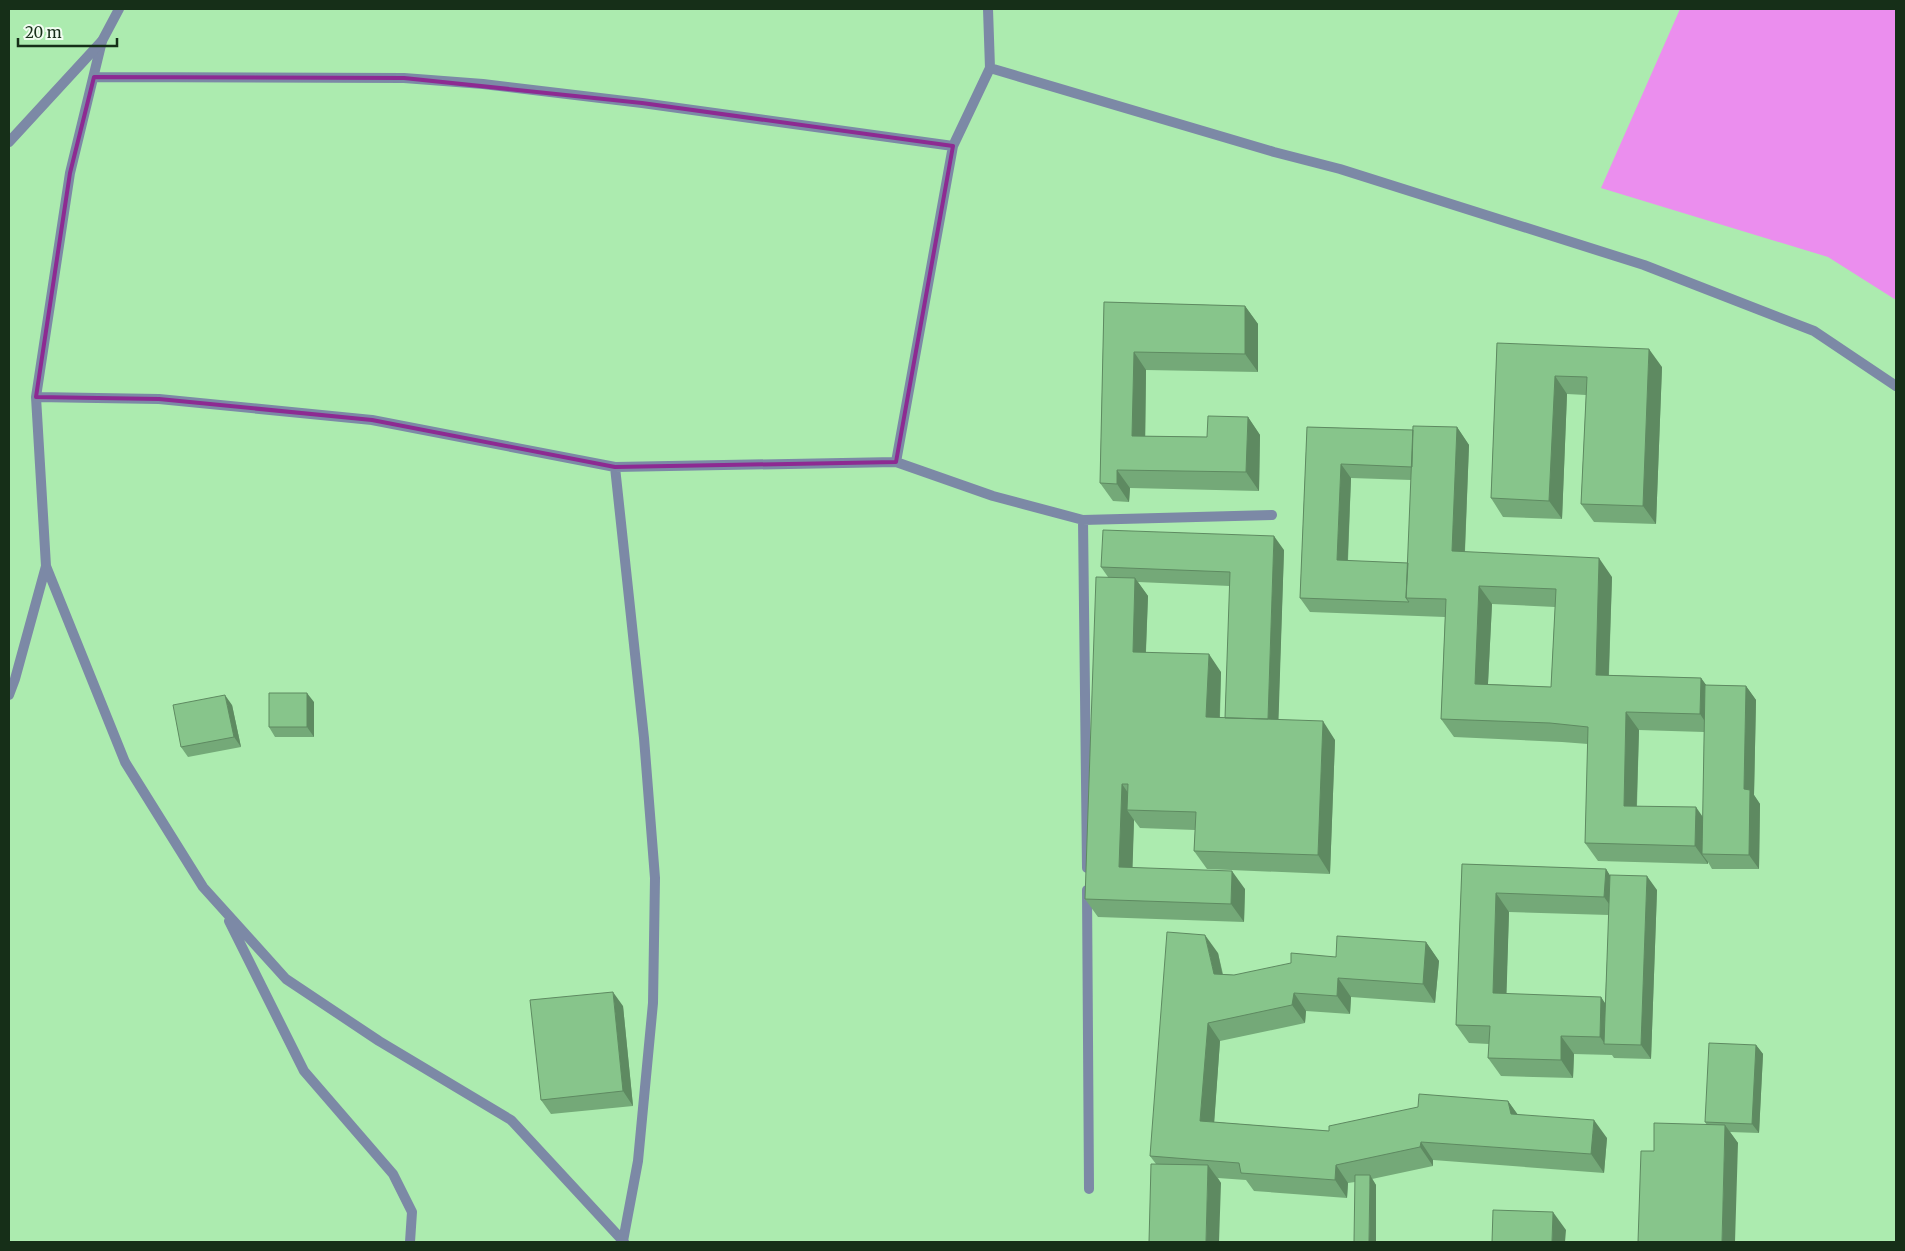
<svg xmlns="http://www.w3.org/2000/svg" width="1905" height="1251" font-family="Merriweather,serif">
<rect width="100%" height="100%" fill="#acebaf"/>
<path fill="#eb8eee" d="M1680 9H1896V300L1828 257 1601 188Z"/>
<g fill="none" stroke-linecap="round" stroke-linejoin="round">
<path stroke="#7c89a6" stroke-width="10" d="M94 77 404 78 483 84 642 103 953 146
M36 397 159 399 372 420 615 467 896 462 953 146 990 68
M896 462 993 496 1083 520 1087 868
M615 467 644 738 655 878 653 1003 638 1161 623 1241
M1083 520 1272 515
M46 566 125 762 203 887 286 979 379 1041 511 1120 624 1242
M9 695 15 679 46 566 36 397 70 173 102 41
M1087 890 1089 1189
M229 921 304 1071 393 1174 412 1212 410 1242"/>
<path stroke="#7c89a6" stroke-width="10" d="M988 9 990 68 1274 152 1340 169 1644 265 1814 331 1896 386
M9 142 102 41 119 9"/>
</g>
<path fill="#74a978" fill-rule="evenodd" d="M1104 302 1245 306 1258 324V372L1146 370 1145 436 1207 437 1248 417 1260 435 1259 491 1130 488 1129 502 1113 501 1100 483Z
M1497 343 1662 367 1656 524 1594 522 1581 504 1586 395 1567 394 1562 519 1503 517 1491 498Z
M1307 427 1413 430 1457 427 1469 445 1465 552 1612 577 1609 675 1701 678 1706 685 1746 686 1756 700 1754 795 1760 804 1759 869H1712L1708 862V864L1598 861 1585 843 1588 744 1562 742 1454 737 1441 719 1445 617 1310 612 1300 598ZM1351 478 1411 480 1408 563 1348 561ZM1492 604 1555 607 1551 687 1488 684ZM1639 730 1704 732 1703 817 1637 806Z
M1284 550 1278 720 1335 740 1330 874 1207 869 1194 851 1195 830 1140 828 1134 820 1132 868 1245 889 1244 922 1098 917 1085 899 1108 577 1101 567ZM1138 582 1230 586 1225 718 1220 717 1221 672 1146 652 1148 596Z
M314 702V737H275L269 727Z
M232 705 241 747 188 757 181 747Z
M1462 864 1606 869 1610 876 1657 890 1651 1059 1614 1058 1612 1055 1574 1054 1573 1078 1501 1076 1488 1058 1489 1044 1469 1043 1456 1025ZM1509 912 1609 915 1605 1004 1601 997 1506 994Z
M1426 942 1439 961 1435 1003 1351 997 1350 1014 1306 1011 1305 1023 1220 1041 1214 1122 1329 1131 1508 1101 1517 1114 1607 1138 1604 1173 1433 1160V1166L1372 1179 1376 1185 1355 1182 1348 1183 1347 1198 1254 1191 1246 1180 1218 1178 1221 1183 1156 1164 1150 1156 1218 953 1223 974 1234 975 1336 957Z
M623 1006 633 1106 551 1114 541 1100Z
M1756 1045 1763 1054 1759 1133 1730 1132 1738 1143 1654 1151 1707 1125 1705 1122Z"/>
<path fill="#5e8a61" d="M1245 306 1258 324V372L1245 354Z
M1649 349 1662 367 1656 524 1643 506Z
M1134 352 1146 370 1145 454 1132 436Z
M1555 376 1567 394 1562 519 1549 501Z
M1248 417 1260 435 1259 491 1246 472Z
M1457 427 1469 445 1464 570 1452 551Z
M1341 464 1351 478 1347 574 1337 560Z
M1117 470 1130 488 1129 502 1117 484Z
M1274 536 1284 550 1278 735 1268 721Z
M1599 558 1612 577 1608 693 1596 675Z
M1135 578 1148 596 1145 670 1133 652Z
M1479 586 1492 604 1487 702 1475 684Z
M1209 654 1221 672 1219 735 1206 717Z
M1701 678 1714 696 1712 732 1700 714Z
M1746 686 1756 700 1754 795 1760 804 1759 869 1749 855 1744 789Z
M307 693 314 702V737L307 727Z
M225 695 232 705 241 747 234 737Z
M1626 712 1639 730 1636 824 1624 806Z
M1323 721 1335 740 1330 874 1318 855Z
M1122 784 1135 803 1127 810 1134 820 1132 886 1119 867Z
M1696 807 1709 826 1702 854 1708 862V864L1695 846Z
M1606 869 1618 888 1617 915 1604 897Z
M1232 871 1245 889 1244 922 1231 904Z
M1647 876 1657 890 1651 1059 1641 1045Z
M1496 893 1509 912 1506 1011 1493 993Z
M1205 935 1218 953 1226 992 1214 974Z
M1426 942 1439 961 1435 1003 1423 984Z
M1338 978 1351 997 1350 1014 1337 996Z
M613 992 623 1006 633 1106 623 1091Z
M1294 993 1306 1011 1305 1023 1292 1005Z
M1601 997 1613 1015 1605 1044 1600 1037Z
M1208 1023 1220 1041 1213 1139 1200 1121Z
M1561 1036 1574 1054 1573 1078 1561 1060Z
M1756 1045 1763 1054 1759 1133 1752 1124Z
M1508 1101 1521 1119 1511 1114Z
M1594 1120 1607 1138 1604 1173 1591 1154Z
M1725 1125 1738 1143 1735 1242H1722Z
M1421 1142 1433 1160V1166L1420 1147Z
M1208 1165 1221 1183 1219 1242H1206Z
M1336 1165 1348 1183 1347 1198 1335 1180Z
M1370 1175 1376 1185V1242H1369Z
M1553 1212 1566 1230 1565 1242H1552Z"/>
<path fill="#87c58b" stroke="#5e8a61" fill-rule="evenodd" d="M1104 302 1245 306V354L1134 352 1132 436 1207 437 1208 416 1248 417 1246 472 1117 470V484L1100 483Z
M1497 343 1649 349 1643 506 1581 504 1587 377 1555 376 1549 501 1491 498Z
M1413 426 1457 427 1452 551 1599 558 1596 675 1701 678 1700 714 1626 712 1624 806 1696 807 1695 846 1585 843 1588 727 1550 723 1441 719 1446 599 1406 598ZM1479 586 1556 589 1551 687 1475 684Z
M1307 427 1413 430 1412 467 1341 464 1337 560 1408 563 1406 598 1409 602 1300 598Z
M1103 530 1274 536 1268 719 1225 718 1230 572 1101 567Z
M1096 577 1135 578 1133 652 1209 654 1206 717 1323 721 1318 855 1194 851 1196 812 1127 810 1128 784H1122L1119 867 1232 871 1231 904 1085 899Z
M1705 685 1746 686 1744 789 1750 790 1749 855 1702 854Z
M269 693H307V727H269Z
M225 695 234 737 181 747 173 705Z
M1462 864 1606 869 1604 897 1496 893 1493 993 1601 997 1600 1037 1561 1036V1060L1488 1058 1490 1026 1456 1025Z
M1610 875 1647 876 1641 1045 1604 1044Z
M1167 932 1205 935 1214 974 1234 975 1291 963V953L1336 957 1337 936 1426 942 1423 984 1338 978 1337 996 1294 993 1292 1005 1208 1023 1200 1121 1329 1131V1126L1418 1107 1419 1094 1508 1101 1511 1114 1594 1120 1591 1154 1421 1142 1420 1147 1336 1165 1335 1180 1241 1173 1239 1163 1150 1156Z
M613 992 623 1091 541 1100 530 1000Z
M1709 1043 1756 1045 1752 1124 1705 1122Z
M1654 1123 1725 1125 1722 1242H1638L1641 1151H1654Z
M1151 1164 1208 1165 1206 1242H1149Z
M1355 1175H1370L1369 1242H1354Z
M1493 1210 1553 1212 1552 1242H1492Z"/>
<path fill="none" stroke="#8d2a92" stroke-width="4" stroke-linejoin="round" d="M94 77 404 78 642 103 953 146 896 462 615 467 372 420 159 399 36 397 70 173Z"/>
<rect width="1905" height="1251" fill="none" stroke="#162f18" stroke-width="20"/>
<path d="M18 38v8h99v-8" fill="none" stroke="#162f18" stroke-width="2.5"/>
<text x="25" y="38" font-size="15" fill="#162f18" stroke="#f1fdf1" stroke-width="4" paint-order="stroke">20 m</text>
</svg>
